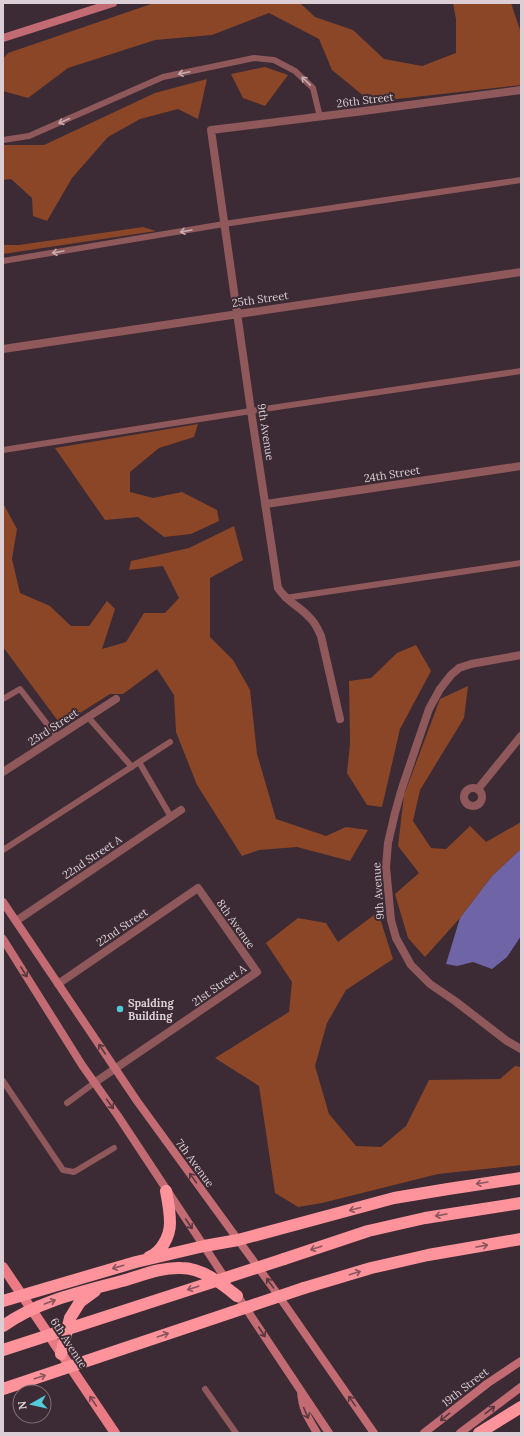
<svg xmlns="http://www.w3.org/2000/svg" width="524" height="1436" font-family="Lora,serif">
<rect width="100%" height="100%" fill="#3c2b34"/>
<path fill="#8a4627" d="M154 3H300L315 17 353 30 384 59 422 66 456 53V19L453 3H511L521 33V85L371 102 332 70 319 39 269 13 212 35 155 40 68 68 28 98 3 91V59L8 53Z
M265 67 288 75 265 106 243 98 231 74Z
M207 79 198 119 178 109 140 119 108 137 72 178 47 221 33 216 32 198 11 179 3 180V145H44L155 93Z
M143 227 156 231 3 254V245H19Z
M198 424 194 437 159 448 130 472V492L153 498 182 492 217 510 219 521 191 534 164 537 138 517 105 520 55 448Z
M3 503 17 529 12 559 20 593 50 606 71 626H89L107 601 115 609 102 649 126 642 144 613H165L179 598 163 566 129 570 131 561 189 548 234 526 243 560 210 578V637L233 660 250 690 257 754 276 819 326 836 346 827 368 830 350 861 297 847 259 850 242 856 197 785 176 732 174 695 157 669 123 694H110L61 725 3 647Z
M416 645 431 671 400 729 382 807 367 805 347 773 350 744 349 681 371 678 397 653Z
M468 686 464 718 420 790 413 821 431 848 446 849 470 826 486 842 521 822V849L492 876 460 918 425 957 408 938 395 894 419 873 398 846 404 795 440 699Z
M378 912 393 959 346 990 327 1023 315 1066 329 1114 356 1146 381 1147 406 1126 429 1080 500 1079 515 1066 521 1067V1165L438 1174 322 1203 298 1207 275 1193 259 1086 215 1058 289 1012 292 982 266 943 298 918 326 923 338 942Z"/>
<path fill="#6f64a6" d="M521 849V936L507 957 492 969 473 962 457 966 446 964 460 918 492 876Z"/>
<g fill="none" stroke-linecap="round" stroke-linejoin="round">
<path stroke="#8f585b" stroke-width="6" d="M3 140 29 136 163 77 254 58 274 60 295 71 313 88 320 117
M3 261 224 224 521 180
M3 450 251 411 521 371
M285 598 521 563
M3 699 20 689 57 737
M88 717 132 767
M139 762 171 817
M3 850 170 742
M3 1081 63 1170 74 1172 114 1148
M67 1103 94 1083
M205 1389 236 1433"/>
<path stroke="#8f585b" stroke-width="8" d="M3 349 521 272
M266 504 521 466
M521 655 471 664 459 668 451 675 440 689 429 709 402 788 395 813 388 843 386 867 391 920 396 938 411 965 430 984 455 1001 507 1041 521 1049
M340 719 321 636C318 629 315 622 309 617 298 605 288 603 278 588L251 411 211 130 356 112 521 90
M3 772 116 699
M464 797a9 9 0 1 1 18 0a9 9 0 1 1-18 0Z
M478 789 521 736
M16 921 181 810
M58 984 198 888 257 972 94 1083"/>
<path stroke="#c26b72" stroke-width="8" d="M3 38 113 3
M3 902 137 1101 276 1292 374 1433
M3 939 82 1065 118 1116 227 1281
M235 1292 329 1433
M301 1391C302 1409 308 1418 317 1433
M424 1433 488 1383 521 1361
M460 1433 521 1387"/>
<path stroke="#ea7a84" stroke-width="10" d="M3 1267 115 1433"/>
<path stroke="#ff939b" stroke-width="12" d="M149 1257C161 1253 170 1236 170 1223 170 1213 168 1201 166 1191
M284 1259 368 1231 425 1218 521 1203
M304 1288 371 1268 428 1255 521 1239
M3 1301 136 1262 204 1246 238 1240 394 1198 448 1189 521 1178
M3 1326C38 1301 81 1292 122 1281 140 1276 161 1267 181 1268 202 1268 221 1283 237 1296
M61 1354 70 1318 80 1302 95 1291
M479 1433 521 1407"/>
<path stroke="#ff939b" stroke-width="12" d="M3 1350 284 1259
M3 1389 304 1288"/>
</g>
<defs><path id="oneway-shaft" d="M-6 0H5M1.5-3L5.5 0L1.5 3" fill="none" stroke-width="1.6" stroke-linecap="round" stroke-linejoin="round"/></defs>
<g stroke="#c4abb0">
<use href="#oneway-shaft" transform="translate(184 73) rotate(168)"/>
<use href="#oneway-shaft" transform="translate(306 81) rotate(-136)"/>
<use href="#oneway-shaft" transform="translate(64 121) rotate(156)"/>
<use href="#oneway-shaft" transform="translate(186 231) rotate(170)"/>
<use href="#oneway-shaft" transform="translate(58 252) rotate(170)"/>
</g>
<g stroke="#573840">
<use href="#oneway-shaft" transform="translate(24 972) rotate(58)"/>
<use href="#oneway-shaft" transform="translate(102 1049) rotate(-124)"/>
<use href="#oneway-shaft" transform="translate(110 1104) rotate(54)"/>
<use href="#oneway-shaft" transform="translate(193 1178) rotate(-126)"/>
<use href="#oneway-shaft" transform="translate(189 1224) rotate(56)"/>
<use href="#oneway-shaft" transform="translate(270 1283) rotate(-126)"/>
<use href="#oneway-shaft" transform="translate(262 1332) rotate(57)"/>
<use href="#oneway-shaft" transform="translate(352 1401) rotate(-125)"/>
<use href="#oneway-shaft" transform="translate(490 1410) rotate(-38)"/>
<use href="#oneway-shaft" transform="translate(306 1413) rotate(66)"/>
<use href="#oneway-shaft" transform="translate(445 1417) rotate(141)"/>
</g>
<g stroke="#8a555d">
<use href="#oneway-shaft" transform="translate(482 1183) rotate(171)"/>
<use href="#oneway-shaft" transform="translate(355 1209) rotate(165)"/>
<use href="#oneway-shaft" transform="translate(441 1215) rotate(170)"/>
<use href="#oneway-shaft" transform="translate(482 1246) rotate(-10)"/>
<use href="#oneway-shaft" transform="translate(316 1248) rotate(162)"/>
<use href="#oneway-shaft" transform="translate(118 1267) rotate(164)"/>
<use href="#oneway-shaft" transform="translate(355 1273) rotate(-17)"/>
<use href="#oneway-shaft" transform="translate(193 1288) rotate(162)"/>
<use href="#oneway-shaft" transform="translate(50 1302) rotate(-20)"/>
<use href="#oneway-shaft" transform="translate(163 1335) rotate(-19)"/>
<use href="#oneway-shaft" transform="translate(40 1377) rotate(-18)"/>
</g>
<use stroke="#794750" href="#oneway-shaft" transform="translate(93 1401) rotate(-124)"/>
<circle fill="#52cbd8" stroke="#3c2b34" stroke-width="1.5" cx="120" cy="1009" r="4"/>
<g text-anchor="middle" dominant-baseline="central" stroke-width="4" stroke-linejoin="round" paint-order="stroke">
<g font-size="11" fill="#dbcfd5" stroke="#3c2b34">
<text transform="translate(365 100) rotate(-7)">26th Street</text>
<text transform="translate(260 299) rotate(-8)">25th Street</text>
<text transform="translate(266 432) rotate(81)">9th Avenue</text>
<text transform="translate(392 474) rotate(-9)">24th Street</text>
<text transform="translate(53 727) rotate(-33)">23rd Street</text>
<text transform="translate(92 857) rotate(-34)">22nd Street A</text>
<text transform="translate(378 891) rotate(-94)">9th Avenue</text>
<text transform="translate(236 924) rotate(55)">8th Avenue</text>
<text transform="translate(122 927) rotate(-34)">22nd Street</text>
<text transform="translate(219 985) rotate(-35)">21st Street A</text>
<text transform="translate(195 1163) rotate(54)">7th Avenue</text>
<text transform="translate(69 1343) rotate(57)">6th Avenue</text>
<text transform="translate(465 1387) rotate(-38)">19th Street</text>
</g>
<g font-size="11" font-weight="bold" fill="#dbcfd5" stroke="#3c2b34" text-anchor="start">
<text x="128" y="1003">Spalding<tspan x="128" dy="13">Building</tspan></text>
</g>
</g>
<rect width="524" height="1436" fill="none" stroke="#dbcfd5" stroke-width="8"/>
<g transform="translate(32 1404) rotate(262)"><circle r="19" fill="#3c2b34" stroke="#7c6d74"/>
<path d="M0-3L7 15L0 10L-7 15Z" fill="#52cbd8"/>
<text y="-6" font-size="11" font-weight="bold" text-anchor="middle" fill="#dbcfd5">N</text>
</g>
</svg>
